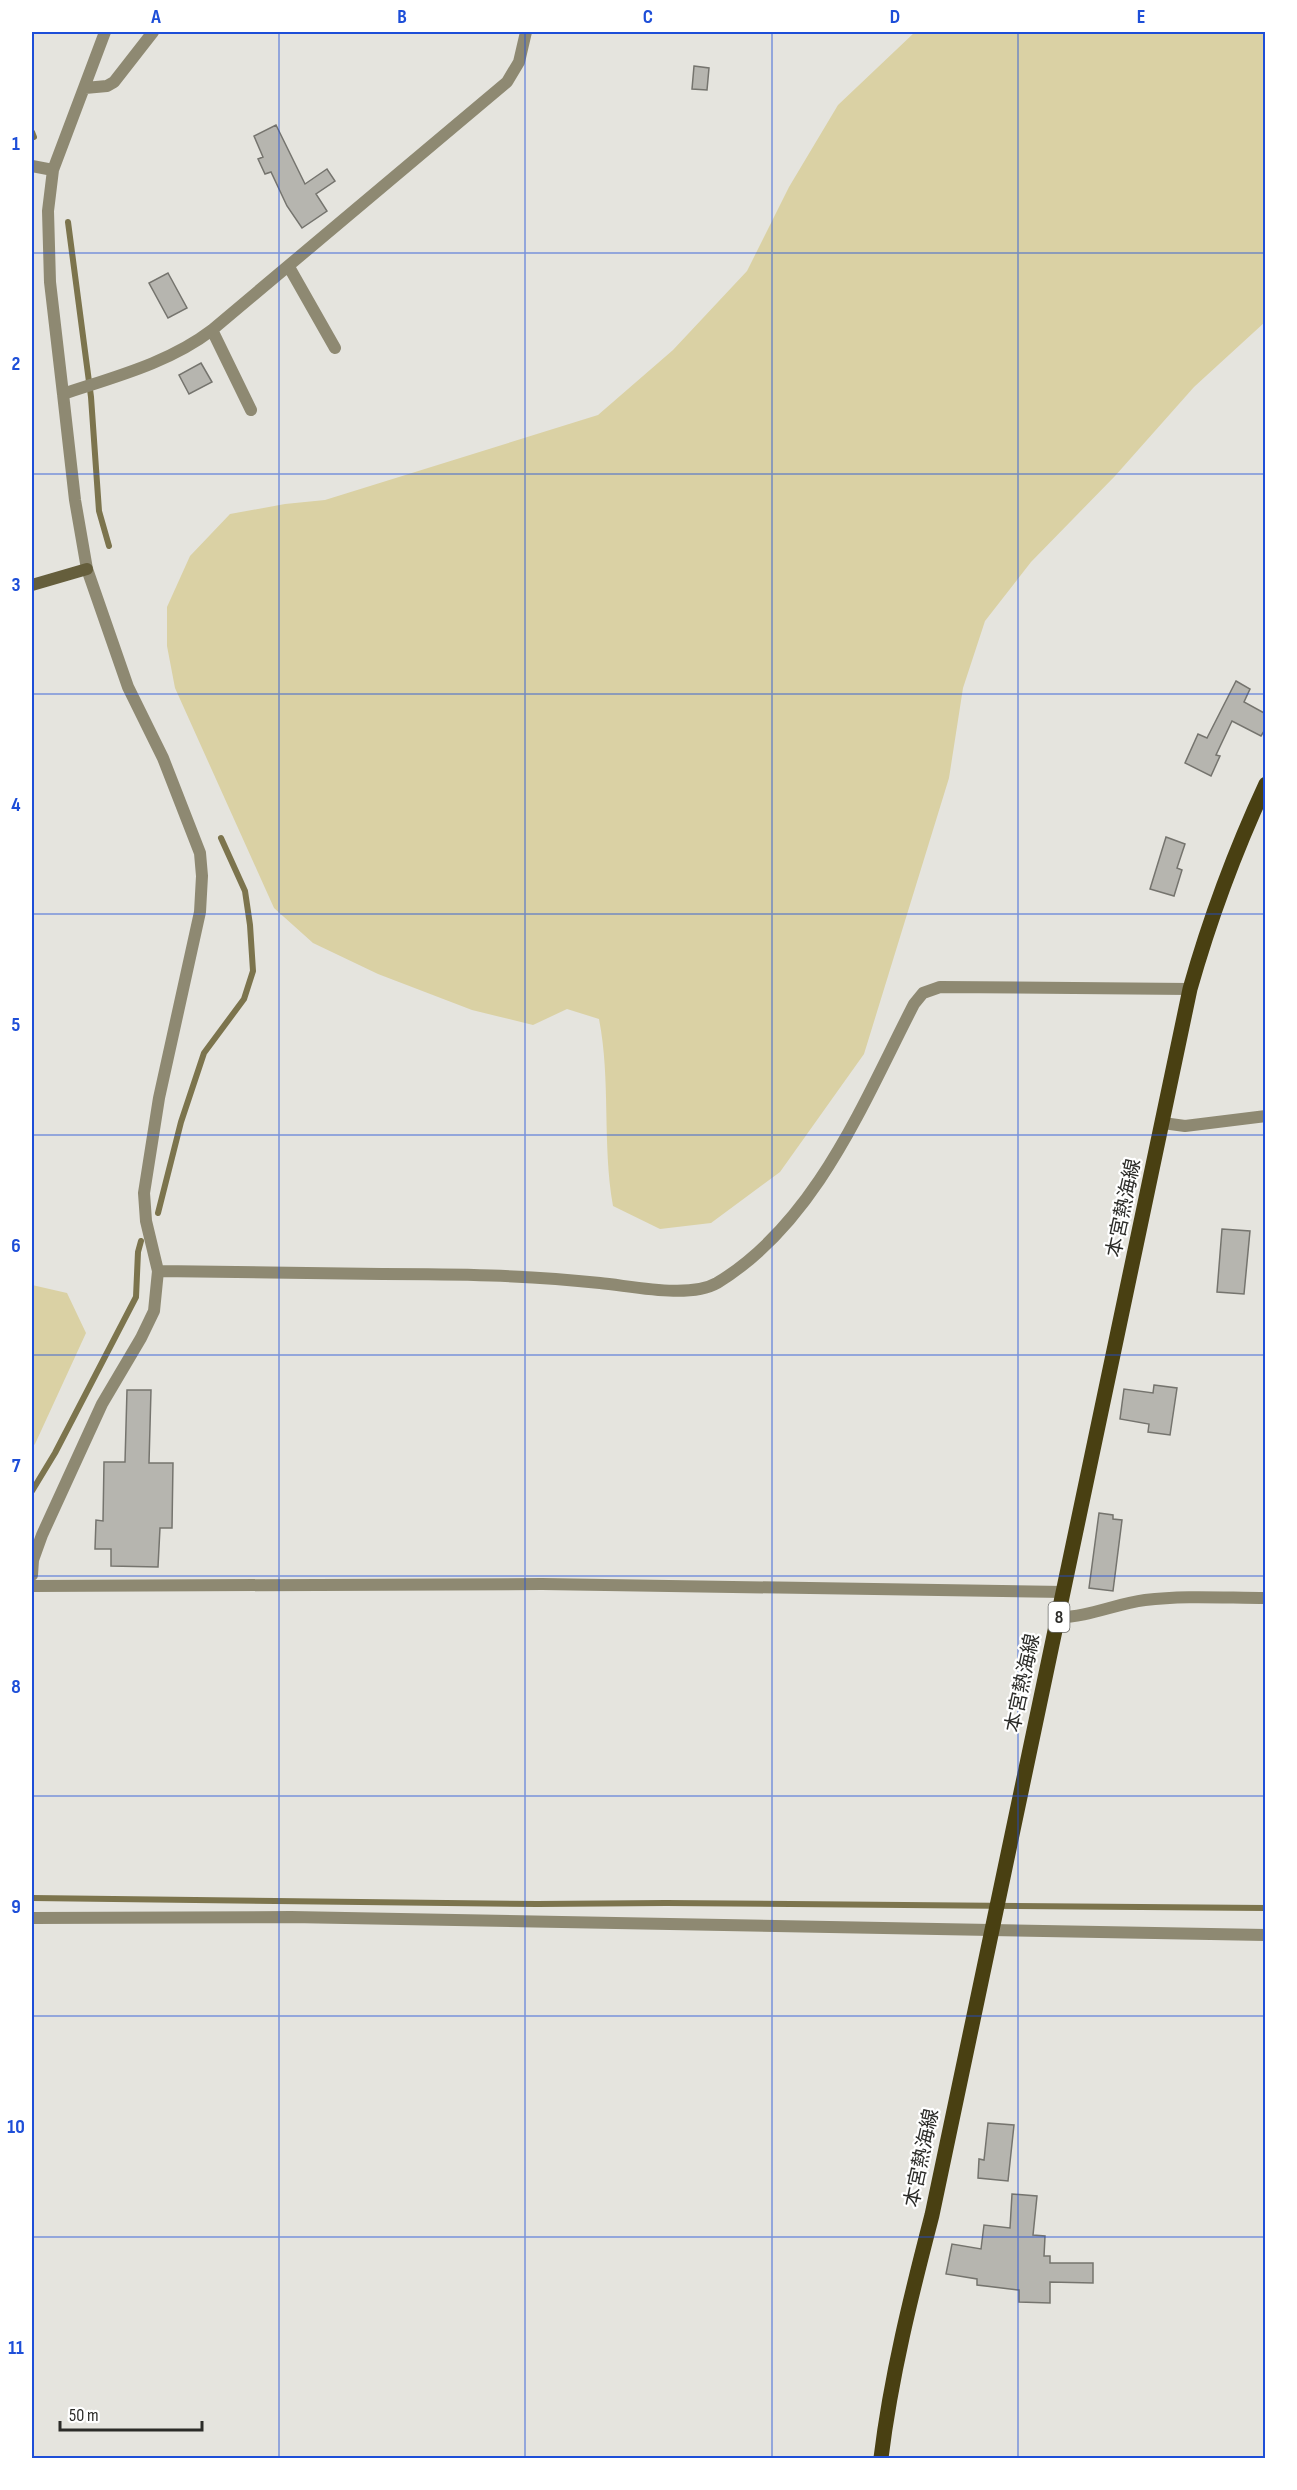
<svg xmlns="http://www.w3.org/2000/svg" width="1297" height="2490" font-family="'Sofia Sans Condensed','Noto Sans JP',sans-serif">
<rect width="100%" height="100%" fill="#e5e4de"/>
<path fill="#dad1a4" d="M915 32H1265V322L1194 387 1115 476 1031 562 985 621 963 688 949 778 864 1054 780 1172 711 1223 660 1229 613 1206C602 1144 611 1080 599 1019L567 1009 533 1025 472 1010 378 974 313 943 274 908 175 688 167 646V607L190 556 230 514 285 504 325 500 598 415 673 350 747 271 789 187 838 105Z
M32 1285 67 1293 86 1333 35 1444 32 1447Z"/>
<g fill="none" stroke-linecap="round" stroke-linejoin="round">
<path stroke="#7c744d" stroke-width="6" d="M32 132 34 137
M68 222 91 397 99 511 109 546
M158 1213 181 1122 204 1053 244 999 253 971 250 925 245 891 221 838
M32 1491 55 1453 136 1297 138 1252 141 1241
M32 1898 537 1904 666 1903 1266 1908"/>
</g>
<path fill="#b6b5af" stroke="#75746e" stroke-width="1.5" d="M694 66 709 68 707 90 692 89Z
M276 125 305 184 327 169 335 181 316 194 327 211 302 228 287 206 271 172 265 174 258 159 263 157 254 136Z
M168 273 187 308 168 318 149 283Z
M201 363 212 382 189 394 179 375Z
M1236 681 1250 689 1244 702 1266 714V728L1261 736 1232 721 1216 755 1220 756 1211 776 1185 763 1198 734 1207 738Z
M1166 837 1185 844 1177 868 1182 870 1174 896 1150 889Z
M1222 1229 1250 1231 1244 1294 1217 1292Z
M1154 1385 1177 1388 1170 1435 1148 1432 1149 1424 1120 1419 1124 1389 1153 1393Z
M127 1390H151L149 1463H173L172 1528H160L158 1567 111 1566V1549H95L96 1520 103 1521 104 1462H125Z
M1099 1513 1113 1515V1519L1122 1520 1113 1591 1089 1588Z
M988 2123 1014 2125 1008 2181 978 2178 979 2159 984 2160Z
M1012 2194 1037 2196 1033 2235 1045 2236 1044 2256H1050V2263H1093V2283L1050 2282V2303L1019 2302V2290L977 2285V2279L946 2274 952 2244 981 2249 984 2225 1010 2228Z"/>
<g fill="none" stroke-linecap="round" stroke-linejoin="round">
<path stroke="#8e8972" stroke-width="12" d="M85 88 107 86 114 82 153 32
M32 166 53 170
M289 267 335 348
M212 330 251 410
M63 394C114 377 169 363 212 330L507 82 519 62 526 32
M1163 1123 1185 1126 1266 1116
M158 1271C233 1272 307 1273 382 1274 455 1274 527 1275 600 1283 632 1286 689 1299 717 1283 816 1223 863 1103 914 1004L923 993 940 987 1190 989
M32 1575 33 1560 42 1535 102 1404 141 1338 154 1311 158 1271 146 1221 144 1193 159 1098 200 912 202 876 200 853 163 758 128 687 87 569 75 500 63 394 50 282 48 211 53 170 105 32
M32 1586 542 1584 1064 1592
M1059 1617C1088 1617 1115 1604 1145 1600 1185 1595 1226 1598 1266 1598
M32 1918 291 1917 1266 1935"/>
<path stroke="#655e3c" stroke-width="12" d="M32 585 87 569"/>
<path stroke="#494012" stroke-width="15" d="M881 2458C891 2376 911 2296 932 2215L1190 989C1210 918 1235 851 1266 784"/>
</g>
<path fill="none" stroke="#1d4ed8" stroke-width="1.5" stroke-opacity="0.55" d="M279 32V2458M525 32V2458M772 32V2458M1018 32V2458M32 253H1266M32 474H1266M32 694H1266M32 914H1266M32 1135H1266M32 1355H1266M32 1576H1266M32 1796H1266M32 2016H1266M32 2237H1266"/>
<g text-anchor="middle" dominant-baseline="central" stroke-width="4.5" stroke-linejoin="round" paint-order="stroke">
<rect fill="#fff" stroke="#6b6b69" stroke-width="1.5" x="1048.5" y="1602" width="21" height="30" rx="4.5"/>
<g font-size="18" font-weight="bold" fill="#2c2c29">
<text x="1059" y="1617">8</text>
</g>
<g font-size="20" fill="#2c2c29" stroke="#fff">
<text transform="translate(1124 1208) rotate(-78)">本宮熱海線</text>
<text transform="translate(1023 1683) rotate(-78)">本宮熱海線</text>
<text transform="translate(922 2158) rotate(-78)">本宮熱海線</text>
</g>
</g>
<rect width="1297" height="2490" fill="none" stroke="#ffffff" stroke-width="66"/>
<path d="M60 2421v9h142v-9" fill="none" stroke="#2c2c29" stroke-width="3"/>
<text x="69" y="2421" font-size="18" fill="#2c2c29" stroke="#ffffff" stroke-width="4.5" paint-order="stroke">50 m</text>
<rect x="33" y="33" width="1231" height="2424" fill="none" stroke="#1d4ed8" stroke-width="2"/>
<g font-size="20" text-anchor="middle" font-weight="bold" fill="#1d4ed8">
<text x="156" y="23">A</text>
<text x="402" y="23">B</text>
<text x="648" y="23">C</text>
<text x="895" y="23">D</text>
<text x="1141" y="23">E</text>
<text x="16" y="150">1</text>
<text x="16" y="370">2</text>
<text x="16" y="591">3</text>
<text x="16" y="811">4</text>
<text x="16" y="1031">5</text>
<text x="16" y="1252">6</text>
<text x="16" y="1472">7</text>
<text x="16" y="1693">8</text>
<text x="16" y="1913">9</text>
<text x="16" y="2133">10</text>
<text x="16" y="2354">11</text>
</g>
</svg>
